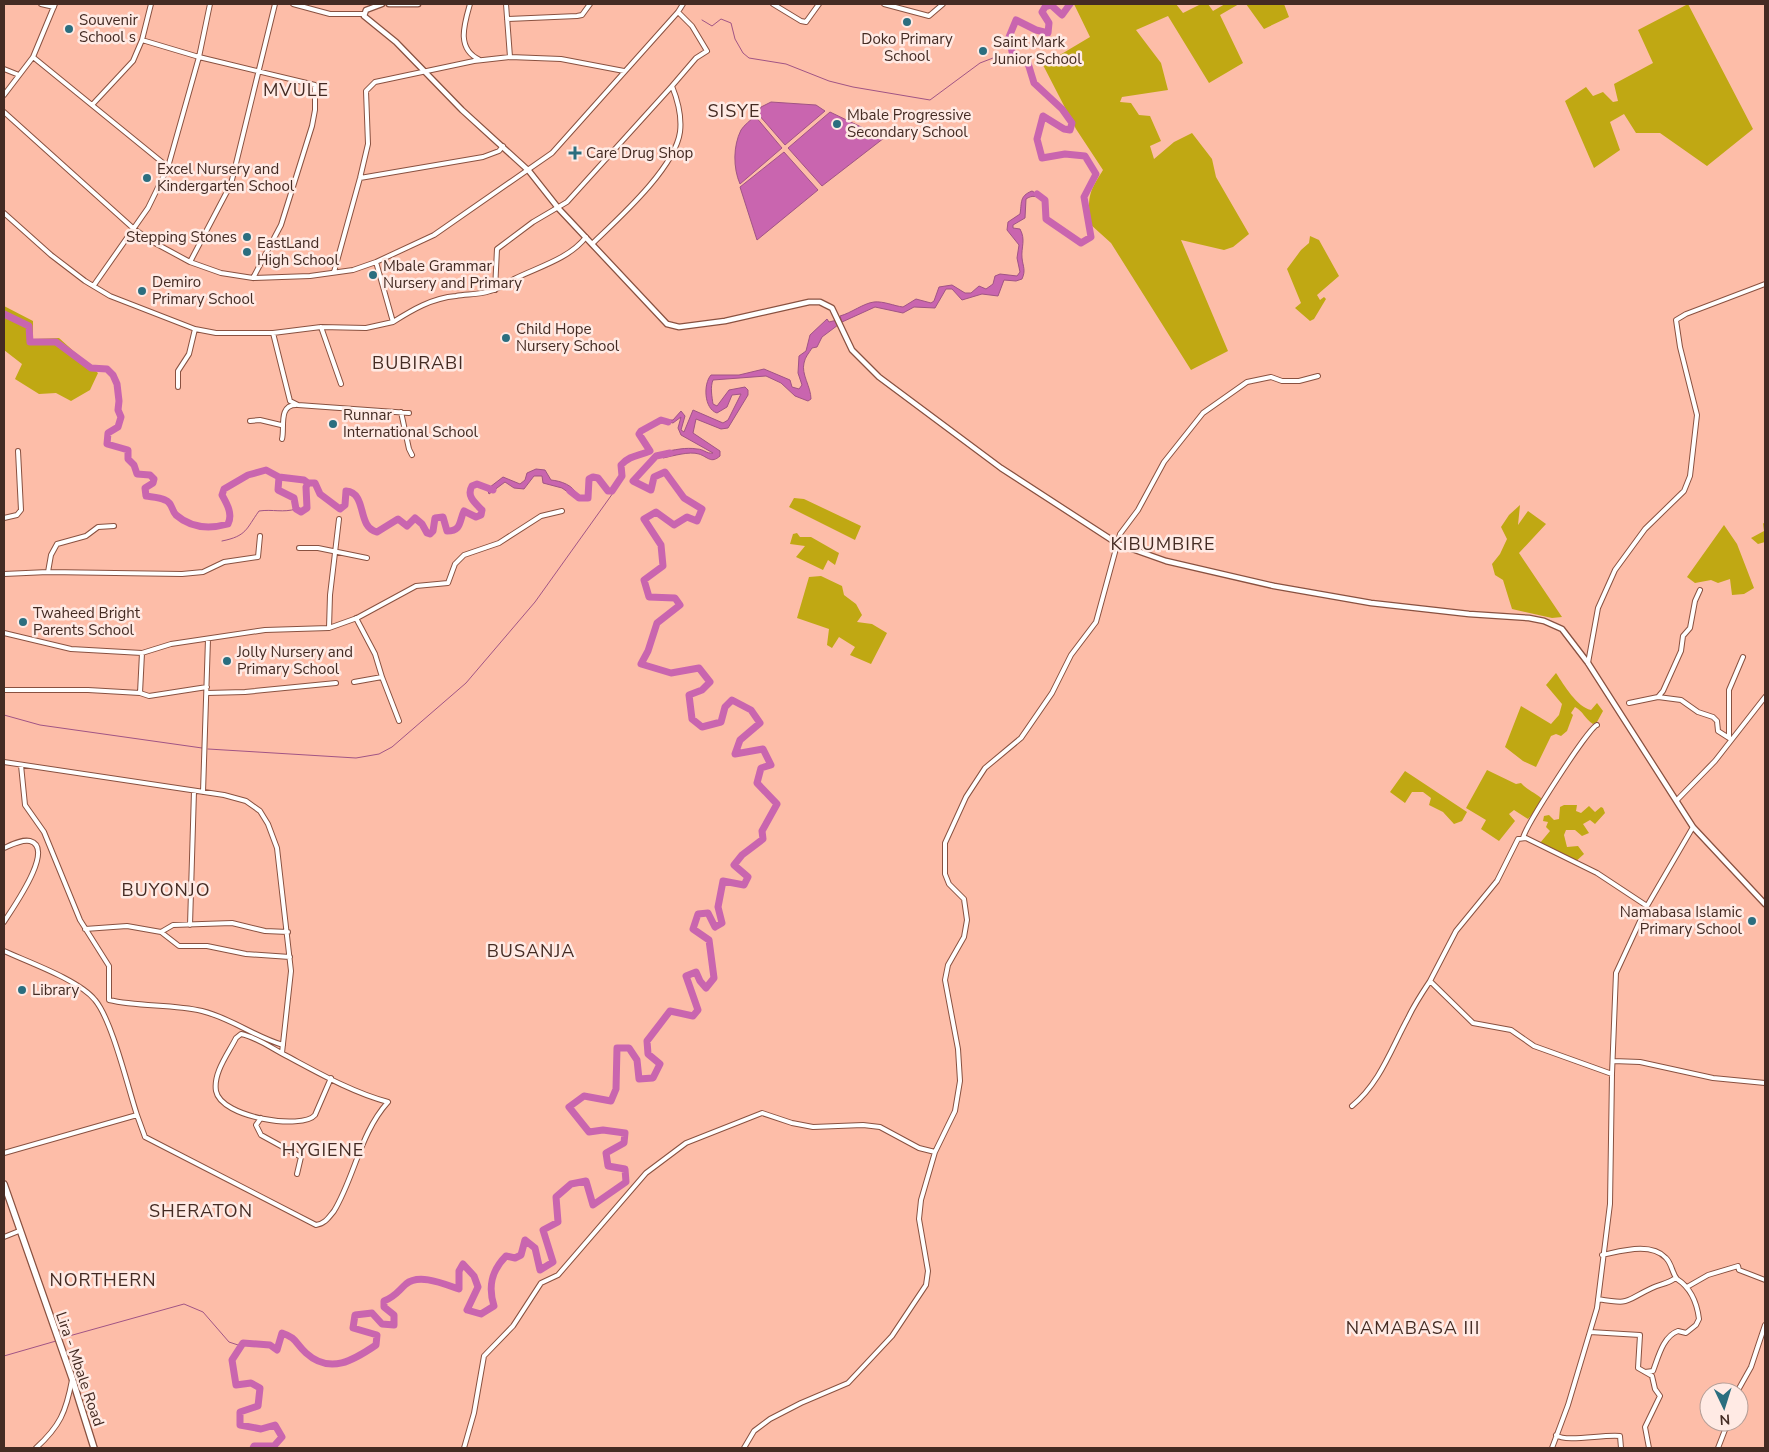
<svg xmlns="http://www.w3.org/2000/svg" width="1769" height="1452" font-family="'Nunito Sans',sans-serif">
<rect width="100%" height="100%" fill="#fdbda8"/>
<path fill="#c0a813" d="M1074 4H1176L1183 13 1201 4H1208L1213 11 1225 4H1239L1220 15 1243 63 1209 83 1168 16 1136 30 1161 63 1168 90 1122 97 1120 102 1131 103 1139 115 1150 116 1161 141 1150 146 1154 159 1174 142 1192 133 1212 159 1216 177 1249 234 1233 247 1224 250 1181 240 1228 351 1191 370 1111 243 1090 224C1088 196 1088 194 1103 170L1076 129 1043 65 1090 37Z
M1246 4H1284L1289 17 1264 29Z
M1688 4 1753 129 1707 166 1660 133H1636L1624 114 1610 122 1620 150 1594 168 1565 101 1586 87 1593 96 1603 92 1613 102 1618 101 1614 84 1653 63 1638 30Z
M1310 236 1319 240 1339 276 1317 295 1320 300 1324 297 1326 299 1314 319 1310 321 1295 308 1301 303 1287 269 1301 250 1309 243Z
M4 306 33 321V339L59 338 98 373 90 390 71 401 56 393 39 394 15 379 22 364 4 350Z
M794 498 804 499 861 526 855 540 789 507Z
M1520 505 1518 525 1528 511 1546 524 1519 553 1562 617 1552 618 1512 609 1503 580 1495 575 1492 564 1500 554 1507 539 1501 527 1509 515Z
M1763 523 1765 524V542L1758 544 1751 538 1764 531Z
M1724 525 1737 544 1754 588 1744 594 1732 595 1730 579 1718 583 1711 580 1695 583 1687 577Z
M797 533 800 537H811L839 553 835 565 828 560 823 570 796 557 805 546 790 544 793 534Z
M821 576 842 586 844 595 856 604 862 615 857 622 872 624 887 633 871 664 850 655 855 647 839 637 832 648 827 645 829 629 797 618 809 577Z
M1556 673C1564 685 1577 707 1591 710L1597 703 1603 711 1597 722 1593 724C1585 719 1583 711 1575 707L1571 713 1573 715 1567 731 1561 736 1556 734 1551 736 1536 767 1523 761 1505 747 1521 706 1551 724 1559 715 1562 704 1546 685Z
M1487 770 1516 784 1521 783C1528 791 1537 793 1544 801L1528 819 1514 810 1509 814 1515 821 1499 841 1481 829 1486 820 1466 808Z
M1405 771 1467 812 1462 821 1454 824 1443 812 1429 805 1431 798 1423 792H1412L1405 803 1390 792Z
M1564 805H1577L1576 811 1581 813 1589 806 1595 812 1601 807 1603 808 1605 813 1595 824 1590 820 1583 824 1589 833 1582 836 1575 830H1566L1564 835 1567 847 1578 846 1584 854 1574 863 1545 848 1540 843 1550 831 1546 827 1548 822 1543 821 1544 816 1549 815 1554 820 1559 819 1560 807Z"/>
<path fill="#c965af" stroke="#a15485" d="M771 102 816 105 825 111 785 145 758 114 761 107Z
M830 112 884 138 822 186 788 148Z
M755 116 782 148 740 184C733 168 733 146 741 130 744 125 751 120 755 116Z
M784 152 818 190 757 240 740 187Z
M1032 191 1044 198 1042 199C1036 196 1032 195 1026 199L1025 218 1013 225V228L1020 229C1026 240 1021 247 1022 258 1023 267 1026 270 1022 279L1016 281 1004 280 998 296 982 294 962 300 952 289H946L935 308 914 307 903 313 875 307 842 322 840 316C851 313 864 303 874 302 884 301 894 306 903 307L916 299 931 303 934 301 939 287 952 285 965 293H971L979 286 986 289 993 284 995 276 1000 274 1017 276 1020 272 1017 258 1019 245 1007 230 1008 222 1020 214C1022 203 1019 196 1032 191Z
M827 319 829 322 837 320 838 325 822 337 817 347 812 348C809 353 805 357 804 363 801 374 811 387 811 399L808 401 795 396 781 383 766 376 713 380C710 387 712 397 713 404L717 406 729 390 745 387 748 390V395L728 428 721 429 696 419 693 433 720 451V456C711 464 708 457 699 454 689 451 673 456 663 458V452C674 450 686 447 697 449 704 449 706 454 713 453L681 435 678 428 681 417 673 423 661 420H673L681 411 685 416 681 430 684 432 693 410 723 423 728 420 741 394 732 395 727 407 717 413C704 409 703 384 711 375H739L764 369 790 380 792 387 799 389 802 385 798 373 799 356 806 351 810 335Z
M536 469 545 470 551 480C561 481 573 485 577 495L575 497 562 488 543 483 542 476H534L524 489 514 488 505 482 489 494 486 485 490 487 503 477 520 484 525 480 527 473Z"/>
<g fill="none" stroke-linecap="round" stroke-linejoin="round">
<path stroke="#a15485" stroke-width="1" d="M702 20 712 26 721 19 731 23 735 39 743 53 749 58 786 64 829 81 853 87 930 100 980 63 993 58 1014 61
M222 541C247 536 246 529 259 511 273 509 283 513 296 509
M4 715 40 725 202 748
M208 749 356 758 379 754 392 747 466 683 535 602 613 493 612 491
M62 1338 184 1304 203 1312 229 1342 241 1346
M4 1356 56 1341"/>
<path stroke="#c965af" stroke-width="7" d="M1037 194 1045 200 1046 219 1081 243 1091 237 1084 197 1096 174 1085 156 1065 154 1042 158 1037 139 1043 116 1064 129 1070 130 1072 123 1062 109 1034 83 1027 60 1014 61 1009 37 1016 20 1036 30 1048 33 1049 23 1042 12 1045 7 1051 5 1062 15 1070 4
M4 314 29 326 30 342H56L91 368 107 369 113 375 117 384 119 401 118 410 121 417 118 427 108 433 107 444 128 450V459L134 465 137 474 150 475 154 479 153 483 145 488 146 496C152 497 159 497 165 500 173 503 171 510 176 515 191 528 210 529 228 524 233 514 227 504 222 495L224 489 248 475 266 470 279 477 278 490 294 498 296 509 301 512 307 508 306 487 308 483H315L320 494 340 509 345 505 346 491C368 493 356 527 377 532L398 519 407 526 415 518 422 524 427 533 430 534 433 531 435 518 443 517 447 531C462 531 459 521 464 511L476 517 481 515 482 510C475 503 466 496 472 486L477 484 493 490
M279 477 304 480 308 483
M570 491 579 498H588L589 479 593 477 598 478 608 491H612L622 476 621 465C630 455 639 456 650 451L639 434 641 431 661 420 668 422
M253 1448 254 1446H274L282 1437 275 1425 261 1429 240 1425V1412L258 1406 260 1388 251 1383 236 1385 232 1360 243 1343 270 1345 277 1350 282 1333C297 1338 295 1343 306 1353 330 1375 354 1360 376 1345L377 1335 353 1328 355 1315 372 1313 382 1324 394 1325V1315L384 1307V1301C396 1296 397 1292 406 1284 419 1273 444 1284 459 1289V1271L463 1264 474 1276 478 1287 467 1310 481 1314 494 1306C488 1287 491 1271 506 1256L515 1258 521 1255 525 1240 535 1248 540 1270 553 1262 543 1230 558 1222 556 1197 571 1184 586 1181 593 1205 626 1182 625 1169 608 1166 606 1153 624 1143 625 1133 603 1130 589 1132 569 1107 584 1096 611 1101 616 1089 617 1048H629L637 1060 639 1079 653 1078 660 1064 648 1054 647 1041 670 1011 693 1016 698 1010 686 976 696 972 700 981 706 988 714 978 709 940 693 929 698 914 708 913 715 927 722 923 718 907 723 881 744 885 748 877 734 865 742 855 763 839 762 831 777 804 757 783 761 768 771 765 763 749 735 754 740 740 760 723 751 710 732 700 725 707 721 722 702 727 692 719 689 695 702 690 710 682 699 668 671 673 641 664 648 651 657 623 680 605 675 598 649 597 644 580 663 566 661 545 644 519 656 512 674 525 687 517 697 521 702 509 684 498 665 472 654 477 651 490 633 481 656 456 670 453"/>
<g stroke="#895140" stroke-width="6">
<path id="minor" d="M41 4 54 7
M293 4 330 14H363
M470 4C464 25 456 49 480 60
M773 4 801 21 806 22 819 4
M884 4 929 16 943 4
M507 19 577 16 582 15 590 4
M142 40 199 57 315 85V110L312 126 281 225 253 278
M33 57 168 167
M510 57 561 59 624 71
M4 69 19 75
M4 95 33 57 55 4
M92 105 133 61 142 40 151 4
M4 112 134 229 153 242 190 262 221 273 253 278 310 276 353 270 376 262 434 235 552 153 678 12 683 4
M360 178 483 157 499 151 503 146
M4 213 51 255 85 281 110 296 195 329 216 333H273L321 327 366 328 393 322 376 262
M593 243C619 218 675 168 680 132 682 116 678 101 672 86L696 58 707 51 692 26 678 12
M190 262 231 184 275 4
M334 272 360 178 368 144 366 91 375 82 474 61 510 57 506 4
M94 285 148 208 168 167 199 57 210 4
M495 290 497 249 533 222 567 202 672 86
M393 322C412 310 432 298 456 296 467 294 479 295 490 291 499 289 506 284 514 279 538 267 569 259 586 237
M321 327 341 384
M273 333 290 401 298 405 409 413
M178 387V371L189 354 195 329
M401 412 409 449 412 455
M250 421 260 420 281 425
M282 439C285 428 278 405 296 405
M4 518 17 515 21 510 18 451
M299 548H318L367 558
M48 572 51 555 57 544 86 536 98 527 114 526
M4 574 48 572 182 574 203 572 224 562 258 557 260 536
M356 618 375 654 382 677
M329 628 330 595 339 519
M4 633 71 649 142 653 171 644 265 630 329 628 357 618 416 586 448 583 455 564 464 555 499 543 541 516 562 511
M1588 663 1598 608 1615 570 1645 529 1684 491 1690 476 1697 415 1680 347 1676 320 1686 314 1765 284
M354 682 382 677 399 721
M4 690H88L140 693 149 696 207 687
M140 693 142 653
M207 693 245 692 336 683
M1658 697 1681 700 1698 712 1713 717 1717 721 1718 731 1729 738
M1629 703 1658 697 1663 691 1681 651 1683 636 1690 628 1695 601 1700 590
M1729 738V690L1743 657
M4 762 224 795 246 801 260 811 268 824 277 848 291 971 282 1053
M21 765 25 805 44 832 80 920 109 966V1000C139 1007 172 1004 202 1011 231 1018 255 1037 283 1045
M203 792 208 639
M1677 800 1715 761 1765 697
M1523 838C1526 825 1589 727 1597 725
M4 848C11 845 22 839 30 841 56 848 12 909 4 922
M190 925 194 791
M85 929 127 926 161 932 173 925 232 923 265 931 288 932
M161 932 179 946H207L246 954 290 957
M4 951C28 962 79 980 95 1000 112 1020 128 1088 137 1115L4 1153
M1613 1061 1640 1062 1713 1078 1765 1083
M1612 1074 1534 1046 1511 1030 1473 1023 1430 981 1456 931 1497 881 1518 839 1526 838 1597 873 1647 906
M1352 1106C1380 1083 1391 1049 1408 1018 1414 1005 1422 993 1430 981
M137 1115 145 1137 316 1225C325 1224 329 1217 334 1211 355 1176 360 1133 388 1102 351 1092 317 1072 283 1054 270 1047 256 1037 241 1034L236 1038C228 1054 213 1073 216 1091 221 1118 303 1130 315 1115L331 1078
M261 1118 256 1125 261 1135 301 1157 297 1174
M4 1237 19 1231
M1602 1255C1622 1251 1651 1242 1666 1258 1672 1264 1672 1273 1677 1279
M1687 1287 1708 1275 1738 1266 1739 1270 1765 1280
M1598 1299C1632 1305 1624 1301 1652 1288 1660 1284 1667 1284 1674 1279H1677C1691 1288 1697 1303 1699 1319L1696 1325 1686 1333 1678 1331C1663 1336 1658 1358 1653 1371L1645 1372
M1590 1332 1640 1335 1638 1368 1652 1376 1655 1389 1660 1396 1645 1427 1649 1448
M1737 1392 1751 1367 1765 1325
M1556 1435C1566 1443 1603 1434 1620 1436L1621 1448
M36 1448C60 1426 66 1412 72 1380
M464 1448 474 1413 484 1356 513 1326 541 1283 558 1275 646 1173 686 1143 762 1113 792 1123 813 1127 863 1125 880 1127 919 1148 935 1152
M744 1448 754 1431 770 1419 801 1403 848 1383 892 1336 926 1285 928 1271 919 1219 921 1200 935 1152 955 1111 960 1081 958 1049 945 980 948 965 964 937 967 920 964 899 949 884 945 874V843L966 797 985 768 1021 738 1052 693 1071 655 1096 622 1120 534 1138 510 1164 462 1203 413 1247 382 1271 377 1282 381H1299L1318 376
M1552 1448 1568 1405 1597 1308 1610 1204 1612 1074 1616 973 1647 906 1693 827
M1718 1448 1728 1422"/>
</g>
<g stroke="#895140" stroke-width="7">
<path id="tertiary" d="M382 4 366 10 364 16 396 42 462 110 529 171 559 209 667 324 679 327 725 321 809 302H820L832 308 852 350 879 377 1001 468 1118 544 1166 561 1274 586 1371 603 1469 614 1529 618 1544 621 1562 629 1588 663 1693 827 1765 904
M389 4H418"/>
</g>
<g stroke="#895140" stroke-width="8">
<path id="primary" d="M4 1184 72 1378 94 1448"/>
</g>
<use href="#minor" stroke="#fff" stroke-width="4"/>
<use href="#tertiary" stroke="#fff" stroke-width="4.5"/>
<use href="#primary" stroke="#fff" stroke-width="5.5"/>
</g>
<g fill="#2b6e7f" stroke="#ffeae4" stroke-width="2">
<circle cx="907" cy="22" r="5"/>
<circle cx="69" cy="29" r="5"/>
<circle cx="983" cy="51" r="5"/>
<circle cx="837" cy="124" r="5"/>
<path d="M572.5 145.5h5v5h5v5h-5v5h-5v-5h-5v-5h5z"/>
<circle cx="147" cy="178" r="5"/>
<circle cx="247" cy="237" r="5"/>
<circle cx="247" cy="252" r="5"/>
<circle cx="373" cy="275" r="5"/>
<circle cx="142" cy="291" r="5"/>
<circle cx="506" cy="338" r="5"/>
<circle cx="333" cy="424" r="5"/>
<circle cx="23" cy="622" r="5"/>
<circle cx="227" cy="661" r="5"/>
<circle cx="1752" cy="921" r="5"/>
<circle cx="22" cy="990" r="5"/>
</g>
<g text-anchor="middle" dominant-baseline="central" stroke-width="5" stroke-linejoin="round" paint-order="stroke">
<g font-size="15" fill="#442b23" stroke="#ffeae4" text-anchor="start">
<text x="79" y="20">Souvenir<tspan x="79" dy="17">School s</tspan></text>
<text x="907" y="39" text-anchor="middle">Doko Primary<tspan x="907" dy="17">School</tspan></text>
<text x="993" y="42">Saint Mark<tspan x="993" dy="17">Junior School</tspan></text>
<text x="847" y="115">Mbale Progressive<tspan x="847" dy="17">Secondary School</tspan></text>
<text x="586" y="153">Care Drug Shop</text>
<text x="157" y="169">Excel Nursery and<tspan x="157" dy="17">Kindergarten School</tspan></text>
<text x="237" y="237" text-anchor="end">Stepping Stones</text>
<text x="257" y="243">EastLand<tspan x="257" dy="17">High School</tspan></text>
<text x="383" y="266">Mbale Grammar<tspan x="383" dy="17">Nursery and Primary</tspan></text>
<text x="152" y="282">Demiro<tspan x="152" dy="17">Primary School</tspan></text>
<text x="516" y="329">Child Hope<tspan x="516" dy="17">Nursery School</tspan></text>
<text x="343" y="415">Runnar<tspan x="343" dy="17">International School</tspan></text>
<text x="33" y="613">Twaheed Bright<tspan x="33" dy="17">Parents School</tspan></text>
<text x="237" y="652">Jolly Nursery and<tspan x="237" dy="17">Primary School</tspan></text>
<text x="1742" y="912" text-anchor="end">Namabasa Islamic<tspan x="1742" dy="17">Primary School</tspan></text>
<text x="32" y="990">Library</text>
</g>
<g font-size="15" fill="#442b23" stroke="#ffeae4">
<text transform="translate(80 1369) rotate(71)">Lira - Mbale Road</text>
</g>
<g font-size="18" letter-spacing="1" fill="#442b23" stroke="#ffeae4">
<text x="296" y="90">MVULE</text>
<text x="734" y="111">SISYE</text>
<text x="418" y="363">BUBIRABI</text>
<text x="1163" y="544">KIBUMBIRE</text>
<text x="166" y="890">BUYONJO</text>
<text x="531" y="951">BUSANJA</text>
<text x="323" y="1150">HYGIENE</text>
<text x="201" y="1211">SHERATON</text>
<text x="103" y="1280">NORTHERN</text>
<text x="1413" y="1328">NAMABASA III</text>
</g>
</g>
<rect width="1769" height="1452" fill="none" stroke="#442b23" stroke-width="10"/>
<g transform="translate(1724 1407) rotate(176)"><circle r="24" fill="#ffeae4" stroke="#b49e97"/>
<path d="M0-4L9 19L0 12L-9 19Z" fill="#2b6e7f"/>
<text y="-8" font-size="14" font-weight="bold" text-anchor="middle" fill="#442b23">N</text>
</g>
</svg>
